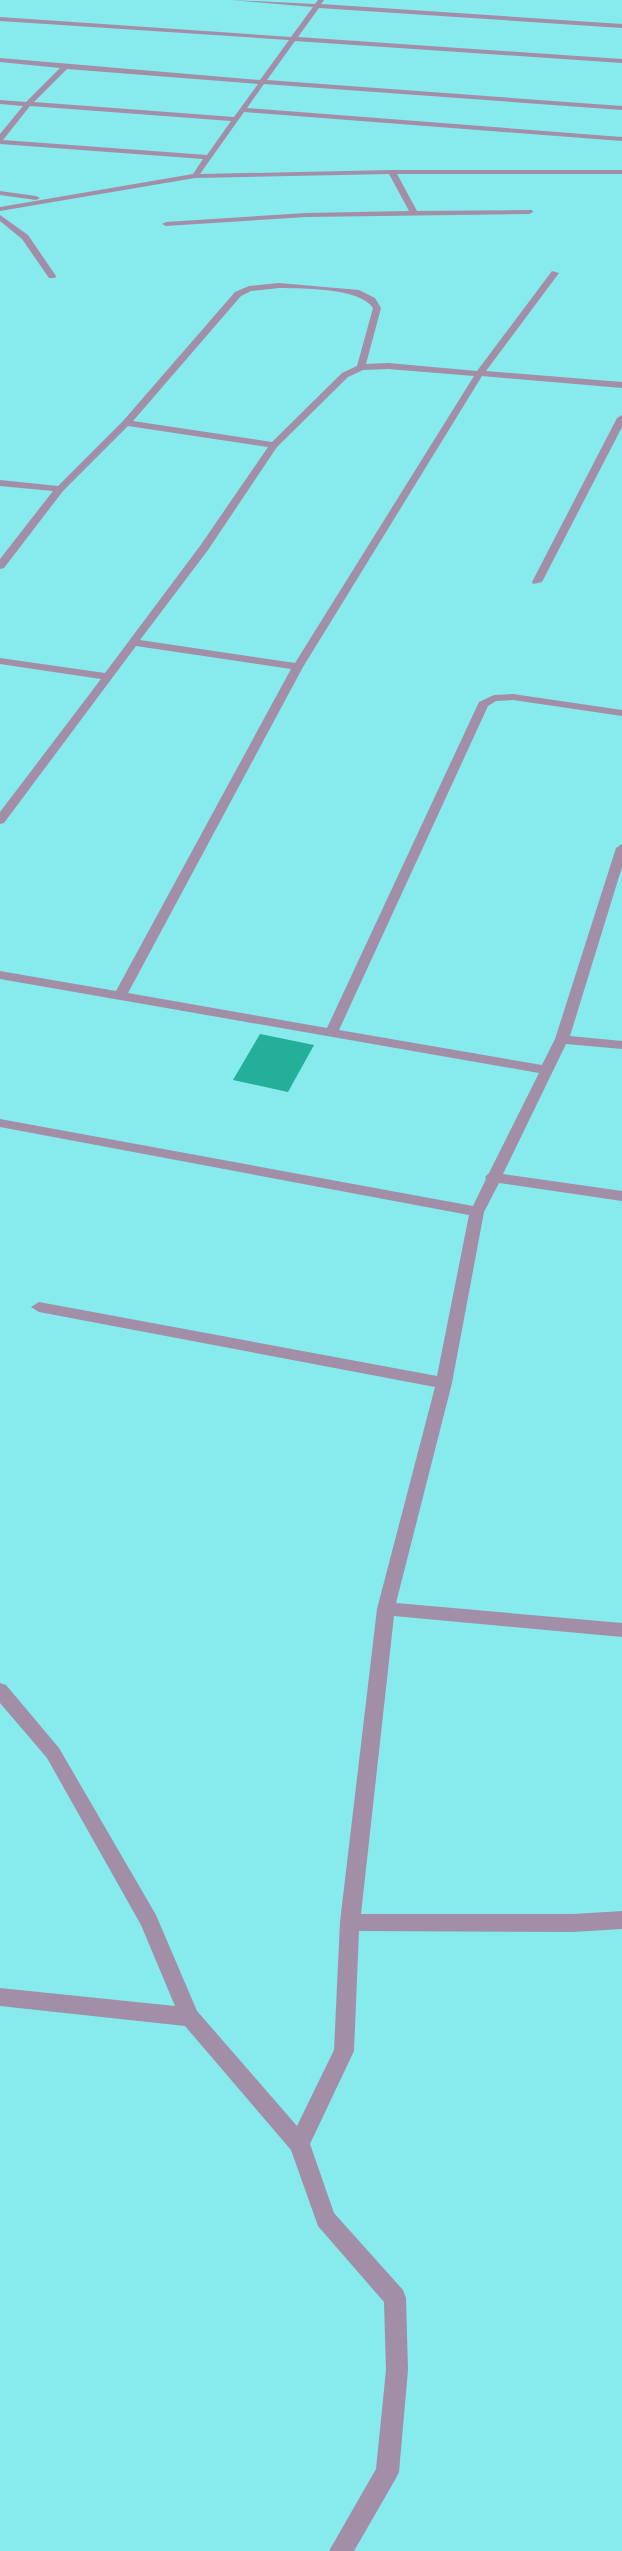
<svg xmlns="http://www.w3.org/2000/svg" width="622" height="2551" font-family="'Libre Baskerville',serif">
<rect width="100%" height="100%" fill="#87eaed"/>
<path fill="#24af98" d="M260 1034 314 1045 288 1092 233 1080Z"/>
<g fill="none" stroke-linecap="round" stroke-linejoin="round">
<path fill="#a28ea7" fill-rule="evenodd" d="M231 0 315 4 318 0H324L321 4 622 24V28L319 8 298 37 622 59V63L295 41 267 80 622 106V110L264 84 247 108 622 137V141L244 112 200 174 392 170H622V174H397L417 211 532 210 533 212 529 214 306 217 166 226 162 224 166 222 306 213 409 211 389 174 195 178 0 211V207L193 174 203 159 0 144V134L23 106 0 104V100L26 102 60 68 0 62V58L260 80 289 40 0 21V17L291 37 313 7ZM67 69 258 84 234 117 34 102ZM30 106 231 121 207 155 3 140Z
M0 191 36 196 40 198 36 200 0 195Z
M0 215 28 235 56 276 55 278H49L22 239 0 221Z
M552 271 559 273 486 371 622 382V388L482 376 303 667 128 993 327 1028 479 702 494 695 513 694 622 710V716L513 700 496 701 488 706 339 1030 542 1065 555 1039 616 848 622 844V867L570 1036 622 1041V1049L566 1044 503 1174 622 1191V1201L499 1183 484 1212 452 1383 396 1603 622 1623V1637L394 1616 361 1914H573L622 1911V1929L573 1932 359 1931 354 2051 310 2144 334 2213 403 2290 406 2298 408 2370 399 2472 395 2480 354 2551H329L376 2469 386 2370 384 2302 318 2226 291 2150 185 2026 0 2006V1988L175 2006 141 1925 47 1758 0 1703V1683L6 1685 59 1748 156 1915 197 2011 297 2126 334 2050 340 1922 377 1609 435 1387 39 1312 31 1307 39 1302 437 1376 469 1215 0 1127V1119L473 1206 486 1179 485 1177 489 1173 539 1073 0 979V971L116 991 291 669 136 646 4 823 0 824V812L101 679 0 664V658L105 673 200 546 268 447 128 426 63 491 4 568 0 569V559L53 491 0 486V480L58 486 123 421 235 292 249 286 279 283 359 290 375 298 381 308 366 364 388 363 477 371ZM279 288C303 289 359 287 373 308L357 366 342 373 272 442 133 421 241 296 251 291ZM388 369 474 376 295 663 140 640 208 550 277 447 348 377 363 370Z
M622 415V427L542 582 533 584 532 582 617 418Z"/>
</g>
</svg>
